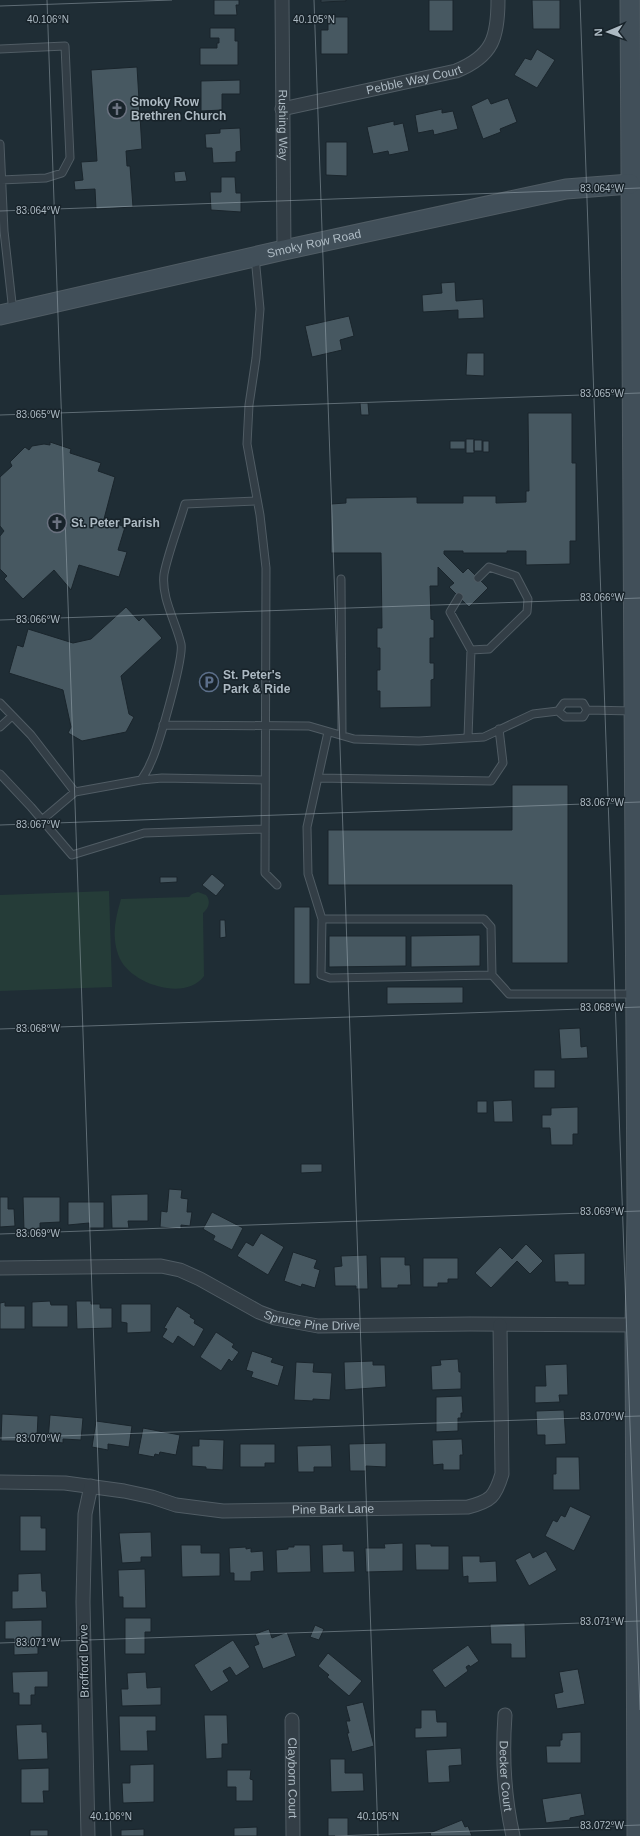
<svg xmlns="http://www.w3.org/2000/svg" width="640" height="1836" font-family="Helvetica,sans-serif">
<rect width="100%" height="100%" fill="#1f2d35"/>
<path fill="#253c38" d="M109 891 112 987 0 991V895Z
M198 892 206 895C211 901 209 908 203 913L204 976C185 1002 132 984 120 959 111 938 115 920 121 899L189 897 192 894Z"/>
<path fill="#475861" stroke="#1a252c" d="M214 0H239V5H236L237 15H214Z
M321 0H346V1L321 2Z
M429 0H453V31H429Z
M532 0H560V29H533Z
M328 17H348V54H321V30H328Z
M210 28H235V41H238V65H200V48H217V43H219V38H210Z
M537 49 555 60 537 88 514 75 525 58 531 60Z
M137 67 142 149 126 151 127 166H130L133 207 96 209 95 189 75 190 74 181 83 180 81 162 97 161 91 70Z
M240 80V94H222V110L201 111V81Z
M488 98 491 104 508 98 517 122 500 129 501 132 483 139 471 106Z
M442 109V113L453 111 458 129 434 135 433 130 418 133 415 115Z
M394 121V125L403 123 409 151 389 155 388 151 373 154 367 127Z
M240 128 241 151 236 152V162L213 163 212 148H206L205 134 220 133V129Z
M326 142H347V176L326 175Z
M185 171 187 181 175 182 174 172Z
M221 177H235L236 193H241V212L211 210 210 192H221Z
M455 282 456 301 483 299 484 318 458 319V310L423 312 422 295 442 293 441 283Z
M349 316 354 336 340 340 342 350 312 357 305 326Z
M467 353H484V376L466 375Z
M360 403H368L369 415H361Z
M528 413H572V463H576V541H570V564L526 565V551H507V553H463V551H444V554L463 573 468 568 488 588 469 607 449 587 454 583 438 567V586H430L431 619 434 620V638H430V663H434V679L431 680V707L380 708V691H377V670H380V648H377V628H382L381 553H331V504L346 503V498L417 497V503H463V496H496V503L526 502V491H529Z
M466 439H474V453H466Z
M474 440H482V451H474Z
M450 441H465V449H450Z
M483 441H489V452H483Z
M50 442 71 449 70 453 101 463 98 471 115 477 104 519 125 527 118 550 127 552 119 577 79 565 71 590 54 570 23 599 4 579 7 576 0 569V536L4 531 0 526V477L12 466 10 462 25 447 29 450 32 446 44 444 50 445Z
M126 607 139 621 143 617 162 638 121 676 129 714 134 717 126 732 82 741 68 733 71 727 63 690 9 673 17 645 23 647 28 629 73 643 91 639Z
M512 785H568V963H512V885H328V830H512Z
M212 874 225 885 216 896 202 885Z
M160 877H177V882L160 883Z
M294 907H310V984H294Z
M220 920H225L226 937 220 938Z
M480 935V966L411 967V936Z
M329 936H406V966L329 967Z
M387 987H463V1003L387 1004Z
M580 1028 581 1047 587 1046 588 1058 561 1059 559 1029Z
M534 1070H555V1088H534Z
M512 1100 513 1122H494L493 1101Z
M477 1101H487V1113H477Z
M578 1107V1134H573V1145H551L550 1128H542V1115H551V1108Z
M301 1164H322V1172L301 1173Z
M169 1189 182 1190 181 1198 188 1199 187 1212H192L190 1226 181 1225V1229L160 1227 161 1211 167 1212Z
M148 1194V1221H128L129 1228H112L111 1195Z
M0 1197H8V1209H14L15 1226 0 1227Z
M23 1197H60V1222L40 1223V1229L24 1230Z
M68 1202H104V1228H89V1223L68 1225Z
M212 1212 243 1228 232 1250 213 1240 215 1236 203 1229Z
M261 1233 284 1247 268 1275 237 1256 246 1242 253 1246Z
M526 1244 543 1261 530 1274 517 1261 491 1288 475 1273 500 1247 512 1259Z
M293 1252 317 1260 314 1268 320 1270 315 1288 302 1284 301 1287 284 1281Z
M585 1253V1285H568V1282H555L554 1254Z
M367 1255 368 1289H356V1286H335L334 1267 342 1266 341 1256Z
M380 1257H405V1265H410L411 1285H398V1288H381Z
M423 1258H458V1279H448V1283H438V1287H423Z
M50 1301 51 1305H68V1327H32V1302Z
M76 1301H91V1304H100V1308H112V1328L77 1329Z
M5 1302V1306H25V1329H0V1303Z
M121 1304H151V1332L127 1333V1323L121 1322Z
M177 1306 191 1315 190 1317 195 1320 194 1323 204 1329 194 1347 178 1336 173 1344 162 1337 167 1329 164 1328Z
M216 1332 234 1344 232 1347 239 1352 232 1362 229 1359 221 1371 200 1357Z
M252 1351 273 1358 271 1362 284 1366 278 1386 251 1377 253 1372 246 1370Z
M458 1359 459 1372H461V1389L432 1390 431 1366 441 1365 440 1360Z
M373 1361V1365H385L386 1387 345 1390 344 1362Z
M296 1362 314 1363 313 1372 332 1373 330 1400 313 1399V1401L294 1400Z
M567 1364 568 1395H559L560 1402 535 1403V1386H546L545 1365Z
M462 1396 463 1413H461V1418H458V1431L436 1432V1397Z
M564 1410 566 1444 545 1445V1435H537L536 1411Z
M2 1414 38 1416 37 1438H18L17 1441H1Z
M50 1415 83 1418 81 1440 63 1439V1443L48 1441Z
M96 1421 132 1426 129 1447 108 1444V1450L92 1447Z
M143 1428 180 1435 176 1455 160 1452 159 1455 155 1454 154 1457 138 1454Z
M199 1439 224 1440 223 1470 206 1469V1467L192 1466V1446H199Z
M462 1439 463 1455H460V1470H443V1464L433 1465 432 1440Z
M386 1443V1467L366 1466V1471H350L349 1444Z
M240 1444H275V1463H265V1467H240Z
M331 1445 332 1467H314V1472H298L297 1446Z
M556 1457H579L580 1490H553V1474H556Z
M570 1506 591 1516 574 1551 545 1536 553 1520 557 1522 561 1515 565 1517Z
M20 1516H41V1528H46V1551H20Z
M151 1532 152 1557H141V1562L122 1563 119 1533Z
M403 1543V1571L366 1572 365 1548H385L384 1544Z
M343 1544V1551H354L355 1572 323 1573 322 1545Z
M415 1544H431V1546H449V1570H416Z
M181 1545H201V1553H220V1576L182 1577Z
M294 1545H310L311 1572 277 1573 276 1550 288 1549V1547H294Z
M246 1547V1549L251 1548V1552L263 1551 264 1571 251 1572V1581H234V1573H230L229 1548Z
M546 1551 557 1570 529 1586 515 1560 530 1552 533 1558Z
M462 1556H480V1562L496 1561 497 1582 468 1583V1576L463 1577Z
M145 1569 146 1608H123V1597H119L118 1570Z
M41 1573 42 1591H46L47 1608 12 1609V1591H18V1574Z
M125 1618H151V1632H145V1654H125Z
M42 1620V1639H38V1654L14 1655V1639H5V1621Z
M525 1623 526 1658H511V1644H491L490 1624Z
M315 1625 324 1629 319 1640 310 1637Z
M269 1629 272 1638 287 1632 296 1656 263 1669 254 1646 259 1644 255 1634Z
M233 1640 250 1667 236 1676 230 1667 223 1671 229 1681 211 1692 194 1665Z
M468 1645 479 1661 470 1667 469 1665 466 1667 468 1671 445 1688 432 1670Z
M328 1653 362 1681 349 1696 327 1677 329 1675 318 1666Z
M578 1669 585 1704 557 1709 554 1694 563 1692 559 1672Z
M48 1671V1687H35V1695H31V1705H19V1693H13L12 1672Z
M146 1672 147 1688 161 1687V1705L122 1706 121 1689H128L127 1673Z
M363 1702 374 1746 352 1752 347 1733H349L346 1721H350L346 1706Z
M421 1710H436L437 1722H447V1737L415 1738V1728H421Z
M204 1715H227L228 1744H222V1758L206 1759Z
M119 1716H156V1731H147L148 1751H120Z
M42 1724V1732H47L48 1759 18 1760 16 1725Z
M581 1732V1763H547L546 1746H560V1740H562V1733Z
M461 1748 462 1765 449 1766 450 1782 428 1783 426 1750Z
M330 1759H345V1773H363L364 1791 331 1792Z
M154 1764V1802L123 1803 122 1783H130V1765Z
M49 1768V1791H43L44 1803H21V1769Z
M227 1770H251L250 1779 253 1780V1801H236V1787H227Z
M581 1793 585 1815 570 1818V1820L546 1823 542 1799Z
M328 1818H348V1836H328Z
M462 1820 465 1827 468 1826 472 1836H431L430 1833Z
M257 1827V1836H234V1828Z
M144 1829V1836H121V1830Z
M30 1830H48V1836H30Z"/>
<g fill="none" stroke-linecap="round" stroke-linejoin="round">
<g stroke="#505c64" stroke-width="9">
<path id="lane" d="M0 49 65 46 70 158 62 173 46 178 1 180
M0 144 4 231 13 312
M255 257 260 309 256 358 249 405 247 444 260 515 266 568 265 873 277 885
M341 579 342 735
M459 597 450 612 471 650 468 738
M471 650 489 649 527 612 528 599 516 576 489 567 478 578
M0 703 31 735 75 792 141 780 162 778 265 780
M587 710 634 711
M558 711 564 703H583L587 710
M558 711 565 717H583L587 710
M163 725 309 726 354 739 419 741 484 737 533 714 558 711
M0 727 12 716
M328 732 307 827 308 874 322 919 321 975 330 978 492 975 509 994H635
M0 774 31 807 72 855 144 833 265 829
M318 778 491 781 503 763 499 729
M141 780C144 775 148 770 150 764 158 749 184 658 181 644 176 622 161 598 164 574 168 553 179 525 185 504L257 501
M42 820 75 792
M322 919H484L491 927 492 975"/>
</g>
<g stroke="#505c64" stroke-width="15">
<g id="street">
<path id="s1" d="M282 0 284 250"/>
<path id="s2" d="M282 109 456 71C493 56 498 37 498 0"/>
<path id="s3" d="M0 1268 161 1266 180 1270 200 1279 259 1312 275 1318 318 1326 470 1324 635 1325"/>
<path id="s4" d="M0 1482 65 1483 124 1491 152 1497 176 1505 223 1511 468 1507C491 1501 495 1497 502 1474L500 1325"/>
<path id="s5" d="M505 1715C502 1756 504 1796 513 1836"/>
<path id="s6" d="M292 1720 293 1836"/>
<path d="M88 1836 83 1602 85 1514 91 1486"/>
</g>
</g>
<g stroke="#505c64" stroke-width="21">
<g id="secondary">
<path d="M630 0 637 1214 635 1325 637 1836"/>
<path id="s7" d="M0 315 284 250 566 189 630 184"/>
</g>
</g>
<use href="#lane" stroke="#333e46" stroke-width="7"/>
<use href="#street" stroke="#333e46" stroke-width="13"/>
<use href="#secondary" stroke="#414f59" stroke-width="19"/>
</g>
<path fill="none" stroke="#adbac3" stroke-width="1" stroke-opacity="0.45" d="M47 0 111 1836M314 0 378 1836M580 0 640 1710M0 6 172 0M0 211 640 188M0 415 640 393M0 620 640 598M0 825 640 802M0 1029 640 1007M0 1234 640 1211M0 1438 640 1416M0 1643 640 1621M335 1836 640 1825"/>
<defs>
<g id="church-ring" transform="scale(1)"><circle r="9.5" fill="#18232a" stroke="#6b7280" stroke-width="1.5"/><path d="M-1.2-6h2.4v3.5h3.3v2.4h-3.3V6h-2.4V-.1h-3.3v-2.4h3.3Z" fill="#6b7280"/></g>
<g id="parking-ring" transform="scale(1)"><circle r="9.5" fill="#18232a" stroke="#5c6f8a" stroke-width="1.5"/><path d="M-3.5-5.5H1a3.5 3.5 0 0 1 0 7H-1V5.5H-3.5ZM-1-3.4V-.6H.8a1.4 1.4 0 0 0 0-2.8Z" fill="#5c6f8a"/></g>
</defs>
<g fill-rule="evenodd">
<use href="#church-ring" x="117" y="109"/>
<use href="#church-ring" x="57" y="523"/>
<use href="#parking-ring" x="209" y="682"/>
</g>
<g text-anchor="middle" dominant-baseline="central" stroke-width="3" stroke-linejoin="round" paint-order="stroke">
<g font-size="12" fill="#adbac3" stroke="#18232a">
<text stroke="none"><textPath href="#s2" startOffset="135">Pebble Way Court</textPath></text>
<text stroke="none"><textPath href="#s1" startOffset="125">Rushing Way</textPath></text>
<text stroke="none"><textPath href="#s7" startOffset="322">Smoky Row Road</textPath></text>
<text stroke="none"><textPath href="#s3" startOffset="324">Spruce Pine Drive</textPath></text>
<text stroke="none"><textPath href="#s4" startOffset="336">Pine Bark Lane</textPath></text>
<text transform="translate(84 1661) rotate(-91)">Brofford Drive</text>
<text stroke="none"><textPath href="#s5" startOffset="61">Decker Court</textPath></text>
<text stroke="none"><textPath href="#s6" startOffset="58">Clayborn Court</textPath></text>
</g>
<g font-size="12" font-weight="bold" fill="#adbac3" stroke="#18232a" text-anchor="start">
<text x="131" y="102">Smoky Row<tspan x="131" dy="14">Brethren Church</tspan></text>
<text x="71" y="523">St. Peter Parish</text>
<text x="223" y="675">St. Peter's<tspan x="223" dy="14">Park &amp; Ride</tspan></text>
</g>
</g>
<g font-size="10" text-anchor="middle" fill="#adbac3" stroke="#18232a" stroke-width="3" stroke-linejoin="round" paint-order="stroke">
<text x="48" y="23">40.106°N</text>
<text x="314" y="23">40.105°N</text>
<text x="602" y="192">83.064°W</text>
<text x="38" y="214">83.064°W</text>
<text x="602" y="397">83.065°W</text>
<text x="38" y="418">83.065°W</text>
<text x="602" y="601">83.066°W</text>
<text x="38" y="623">83.066°W</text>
<text x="602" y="806">83.067°W</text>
<text x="38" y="828">83.067°W</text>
<text x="602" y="1011">83.068°W</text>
<text x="38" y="1032">83.068°W</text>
<text x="602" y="1215">83.069°W</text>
<text x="38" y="1237">83.069°W</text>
<text x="602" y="1420">83.070°W</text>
<text x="38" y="1442">83.070°W</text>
<text x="602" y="1625">83.071°W</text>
<text x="38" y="1646">83.071°W</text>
<text x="111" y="1820">40.106°N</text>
<text x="378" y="1820">40.105°N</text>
<text x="602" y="1829">83.072°W</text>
</g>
<g transform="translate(608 32) rotate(268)" stroke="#18232a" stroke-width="3" paint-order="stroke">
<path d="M0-3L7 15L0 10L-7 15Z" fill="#adbac3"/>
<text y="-6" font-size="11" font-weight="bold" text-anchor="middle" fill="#adbac3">N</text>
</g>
</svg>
